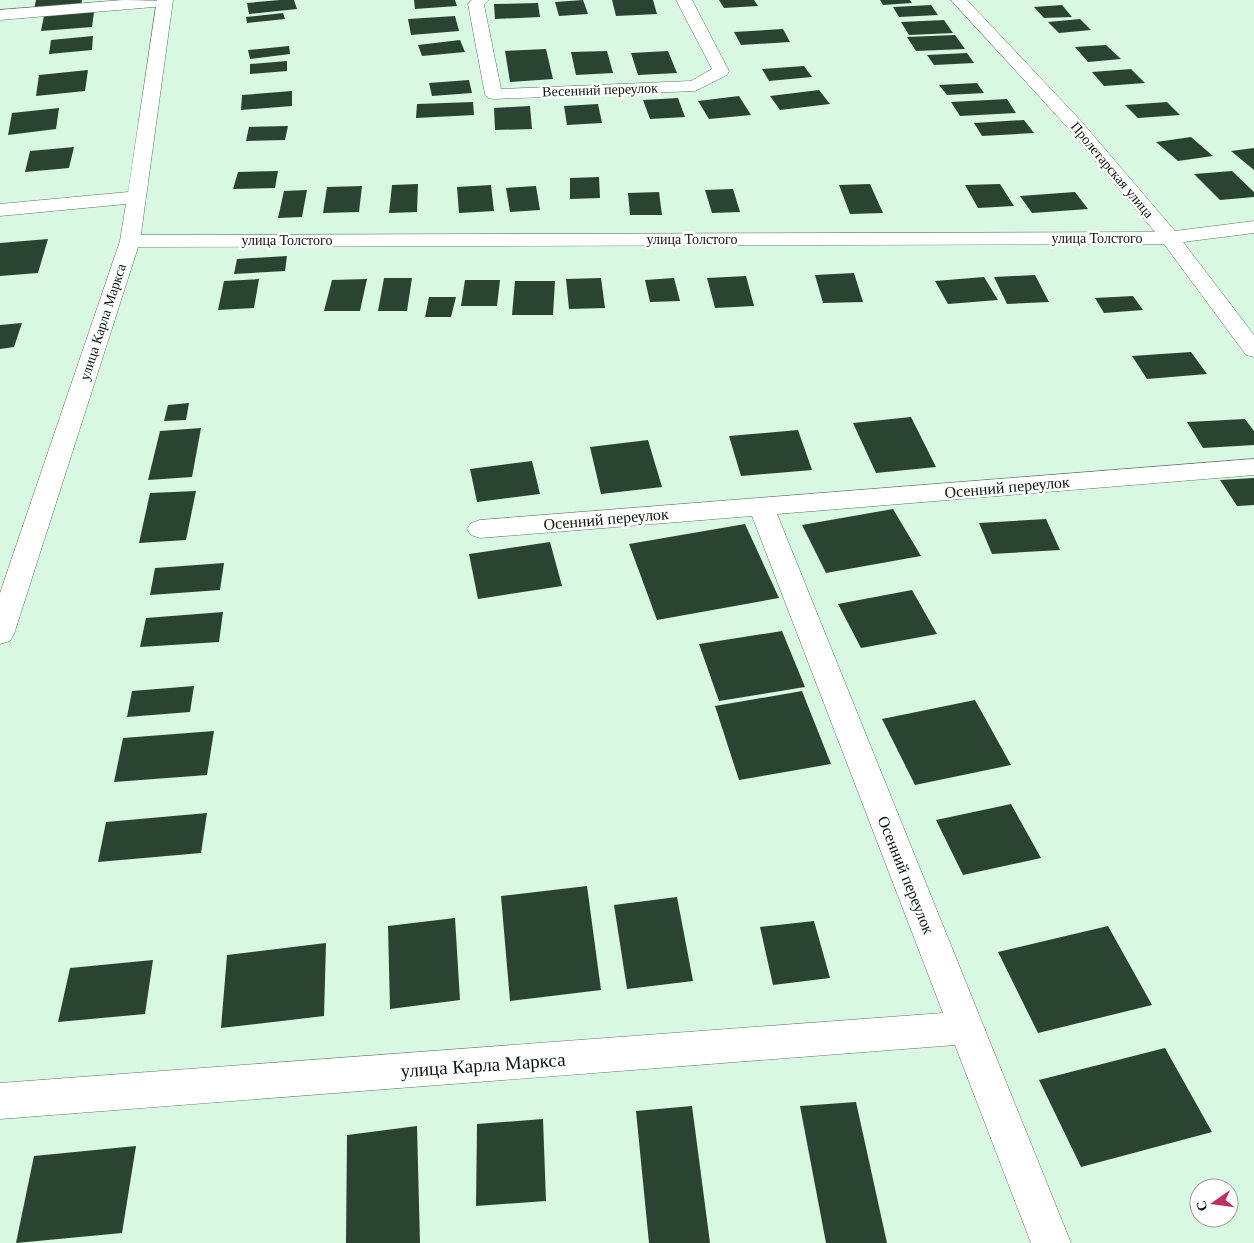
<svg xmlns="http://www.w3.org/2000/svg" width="1254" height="1243" font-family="Georgia,serif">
<rect width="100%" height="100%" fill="#d9f8e1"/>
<path fill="#2b4432" d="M36 0H82L81 5 34 9Z
M280 0H294L297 9 249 14 247 3Z
M414 0H455L457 6 415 9Z
M583 0 588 14 559 16 555 2Z
M612 0H653L657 14 616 16Z
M719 0H754L758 6 724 8Z
M880 0H910L912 3 883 5Z
M538 3 540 17 495 19 494 4Z
M931 5 938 15 899 17 893 7Z
M1062 5 1072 17 1044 18 1034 7Z
M94 12 92 27 41 31 44 16Z
M283 13 285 19 247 23 246 17Z
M455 16 459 31 411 35 408 19Z
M1080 19 1091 30 1059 33 1048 22Z
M944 20 953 33 909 35 901 22Z
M783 29 790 42 741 45 734 32Z
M955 35 965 49 916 51 907 37Z
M93 36 92 50 49 54 51 40Z
M460 40 465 52 422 56 418 45Z
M1106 45 1121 59 1088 62 1075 47Z
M289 46 290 54 250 59 248 50Z
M546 49 553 79 510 82 505 51Z
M607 51 613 73 576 75 571 52Z
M668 51 677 73 638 75 631 53Z
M967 53 974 63 934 65 927 55Z
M287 61V71L250 74V64Z
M804 66 812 77 769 81 762 69Z
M1131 69 1145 83 1104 86 1092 72Z
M88 70 85 91 36 96 39 75Z
M469 80 472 93 432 96 429 83Z
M977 83 984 93 947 95 939 85Z
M819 90 830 104 780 110 770 96Z
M292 91V106L241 110 242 95Z
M739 96 751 115 709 119 698 101Z
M678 98 685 117 650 119 643 100Z
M1007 99 1016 113 960 116 951 102Z
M473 102 474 115 416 118 417 104Z
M1167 102 1180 115 1138 118 1125 105Z
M598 104 602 123 567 125 564 106Z
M530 106 532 129 495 130 494 108Z
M59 108 56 129 8 135 12 113Z
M1024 120 1034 133 982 136 974 123Z
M288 126 285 140 246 141 249 127Z
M1191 137 1213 156 1178 161 1156 142Z
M74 147 69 168 25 172 30 151Z
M1254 148V170L1231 151Z
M278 171 275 188 233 189 238 172Z
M1232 171 1254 192V197L1220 200 1194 174Z
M599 177 600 198 570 199V178Z
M418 184 417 212 389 213 392 185Z
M870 184 883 213 850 214 839 185Z
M1000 184 1014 206 978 208 965 185Z
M491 185 494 211 459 213 457 187Z
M362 186 359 212 323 213 327 187Z
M536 186 540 210 510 212 506 188Z
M733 189 740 212 712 213 705 190Z
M307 190 302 217 278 218 284 191Z
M659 192 662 215H630L628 193Z
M1075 192 1088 209 1032 213 1020 196Z
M48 239 38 273 0 276V243Z
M287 256 285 271 234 274 237 259Z
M854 273 863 302 823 303 815 275Z
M1035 275 1049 302 1007 304 994 277Z
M746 276 754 306 715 308 707 278Z
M984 277 998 300 948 304 935 281Z
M384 278H412L407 311H378Z
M601 278 605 308 569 309 566 279Z
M674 278 680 301 650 302 645 280Z
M259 279 254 308 218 310 224 281Z
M367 279 360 311H324L332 280Z
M465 280H500L497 306H461Z
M515 281H555L553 315H512Z
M1133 296 1143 310 1104 313 1095 298Z
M429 297H456L451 317H425Z
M22 323 14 347 0 349V325Z
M1191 352 1207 374 1147 379 1132 356Z
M189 403 186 420 164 421 168 405Z
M911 417 936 467 876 473 853 423Z
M1245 419 1254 431V445L1203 448 1187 422Z
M201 428 192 477 148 480 160 431Z
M798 430 812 470 741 476 729 436Z
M648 440 662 487 601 494 590 447Z
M532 461 540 494 477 502 470 469Z
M1254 478V505L1237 506 1220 480Z
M196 491 186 540 139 543 150 493Z
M893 509 921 556 826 573 802 525Z
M1046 519 1060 550 992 554 979 523Z
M745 524 779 598 657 620 629 544Z
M550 542 562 586 478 599 469 554Z
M224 563 220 590 150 595 155 568Z
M912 590 937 634 861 648 838 604Z
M223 612 219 642 140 647 146 618Z
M782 631 805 687 719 701 699 644Z
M194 686 190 712 127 717 132 691Z
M802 691 831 764 739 780 715 706Z
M975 700 1011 765 915 785 882 719Z
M214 731 207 775 114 782 123 738Z
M1011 804 1041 858 963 875 936 820Z
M207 813 201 853 98 862 106 822Z
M587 886 601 990 510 1001 501 896Z
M677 897 693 981 627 989 614 905Z
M455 918 460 1000 390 1009 388 926Z
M814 921 830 978 773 985 760 927Z
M1108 926 1152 1005 1038 1033 998 952Z
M326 943 324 1016 221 1028 227 955Z
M153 960 145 1014 58 1022 70 968Z
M1165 1048 1212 1132 1081 1167 1039 1080Z
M856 1102 887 1243H826L800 1106Z
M692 1106 710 1243H649L636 1111Z
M543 1119 546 1201 476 1206 477 1124Z
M417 1126 420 1243H346L347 1135Z
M136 1146 122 1233 16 1243 34 1156Z"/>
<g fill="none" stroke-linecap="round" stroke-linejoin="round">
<g stroke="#5a7561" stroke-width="1">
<path id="street" d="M123 0 173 1 170 4 165 6 0 20V10Z
M472 0H489L484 5 501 89 691 81 712 69 676 0H692L729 71 727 75 695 91 494 99 488 98 485 94 468 4Z
M951 0H967L1081 121 1175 231 1254 221V233L1183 242 1254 335V357L1246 355 1164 244 130 247 123 245 120 241 123 237 130 235 1155 232 1069 129Z
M1254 459V475L777 514 1071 1243H1031L955 1045 0 1119V1083L943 1013 752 516 480 538 471 535 467 529 471 523 480 520Z"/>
</g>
<g stroke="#5a7561" stroke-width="1">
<path id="secondary" d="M157 0H173L140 241 14 634 10 641 0 644V593L120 241 126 204 0 216V204L128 192Z"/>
</g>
<use href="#street" fill="#fff" fill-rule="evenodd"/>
<use href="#secondary" fill="#fff" fill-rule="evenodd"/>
</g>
<g text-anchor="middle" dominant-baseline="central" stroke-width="5" stroke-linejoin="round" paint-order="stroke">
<g font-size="14" fill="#0a150d" stroke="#fff">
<text transform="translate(600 90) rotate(-2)">Весенний переулок</text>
<text transform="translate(1112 170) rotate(50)">Пролетарская улица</text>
<text x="1097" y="238">улица Толстого</text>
<text x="692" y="239">улица Толстого</text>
<text x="287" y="240">улица Толстого</text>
<text transform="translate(103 322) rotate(-72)">улица Карла Маркса</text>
</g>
<g font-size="16" fill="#0a150d" stroke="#fff">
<text transform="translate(1007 487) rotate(-5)">Осенний переулок</text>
<text transform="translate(606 519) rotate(-5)">Осенний переулок</text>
<text transform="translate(906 875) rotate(68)">Осенний переулок</text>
</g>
<g font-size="19" fill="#0a150d" stroke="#fff">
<text transform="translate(483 1065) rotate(-4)">улица Карла Маркса</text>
</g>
</g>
<g transform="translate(1214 1203) rotate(256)"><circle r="24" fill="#ffffff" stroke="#9da19e"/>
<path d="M0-4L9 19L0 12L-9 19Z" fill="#bc3065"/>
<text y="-8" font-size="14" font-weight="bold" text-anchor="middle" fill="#0a150d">С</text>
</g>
</svg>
